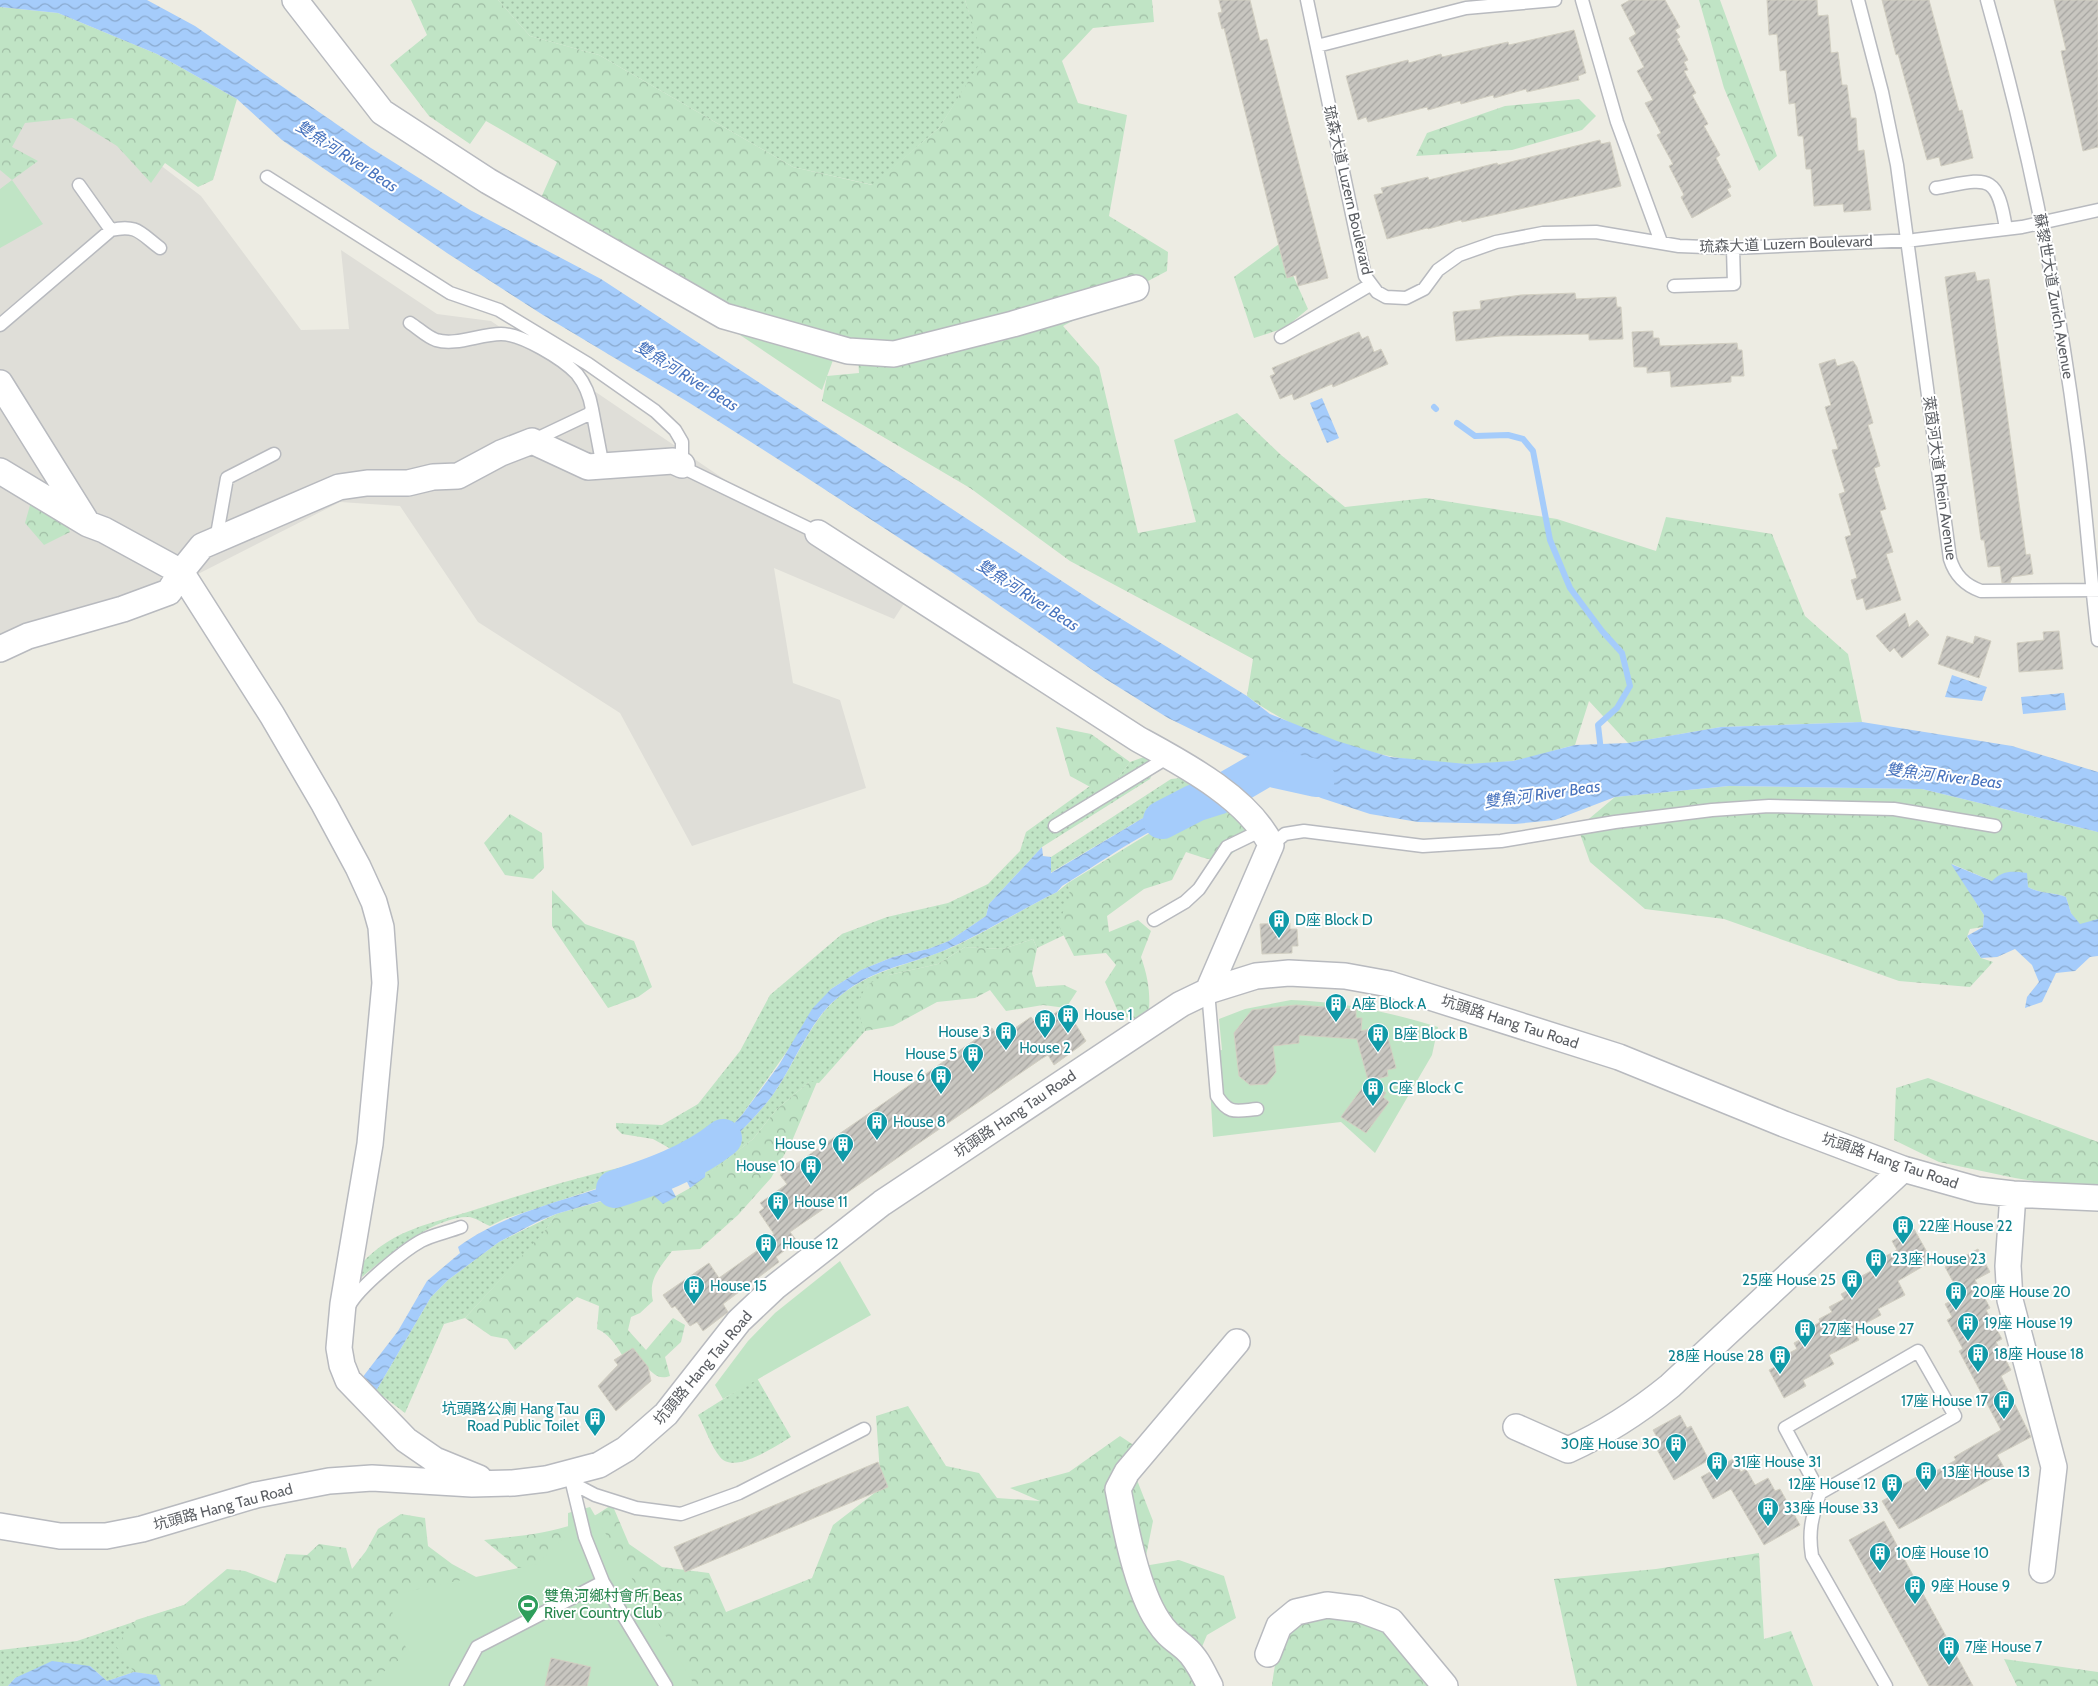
<svg xmlns="http://www.w3.org/2000/svg" width="2098" height="1686" font-family="Cabin,'Noto Sans SC',sans-serif">
<defs>
<pattern id="grass-dots" width="8" height="8" patternUnits="userSpaceOnUse" patternTransform="scale(1.25)"><rect width="8" height="8" fill="#c0e4c5"/><path d="M2 2h.1M6 6h.1" fill="none" stroke="#9fbca4" stroke-width="1.8" stroke-linecap="round"/></pattern>
<pattern id="forest-crowns" width="20" height="18" patternUnits="userSpaceOnUse" patternTransform="scale(1.25)"><rect width="20" height="18" fill="#c0e4c5"/><path d="M2 6a3 3 0 1 1 6 0M12 15a3 3 0 1 1 6 0" fill="none" stroke="#9fbca4"/></pattern>
<pattern id="water-waves" width="16" height="10" patternUnits="userSpaceOnUse" patternTransform="scale(1.25)"><rect width="16" height="10" fill="#a5ccfb"/><path d="M0 5q4-4 8 0t8 0" fill="none" stroke="#89a9cf"/></pattern>
<pattern id="building-hatch" width="6" height="6" patternUnits="userSpaceOnUse" patternTransform="scale(1.25)"><rect width="6" height="6" fill="#c8c6c0"/><path d="M-1 1l2-2M0 6l6-6M5 7l2-2" fill="none" stroke="#a5a4a0"/></pattern>
</defs>
<rect width="100%" height="100%" fill="#edece3"/>
<path fill="#dfded8" d="M0 114H93L201 196 301 330 349 329 341 250 437 314 491 321 905 602 894 619 774 568 793 683 840 700 866 788 692 846 620 713 478 622 400 506 340 502 198 574 20 628 0 643Z"/>
<path fill="url(#grass-dots)" d="M498 0H965L984 58 939 128 873 185 793 167 599 55 530 36Z
M1144 757 1152 759 1155 768 1150 779 1042 847 989 904 986 916 949 941 928 949 893 957 861 970 831 989 742 1115 723 1135 694 1148 690 1143 671 1149 653 1139 622 1134 616 1128V1123L662 1125 698 1104 740 1051 770 995 842 934 887 917 948 903 988 884 1020 851 1026 832 1090 786 1105 795 1130 762Z
M1181 778 1192 781 1202 790 1182 801 1158 809 1050 873 1051 857 1171 779Z
M1068 883 1077 929 1037 948 1033 939 1003 949 965 947 938 964 889 975 859 1012 865 1031 819 1083 809 1082 777 1109 753 1139 705 1177 706 1164C729 1142 753 1121 772 1096 793 1067 808 1025 834 1001 869 970 902 967 943 951 980 936 1020 910 1057 892Z
M640 1163 639 1173 631 1177 504 1219 490 1226C484 1224 475 1217 468 1217 433 1217 388 1255 362 1277V1263C395 1228 431 1224 474 1210 529 1192 584 1175 640 1163Z
M556 1214 543 1234 465 1318 444 1324 405 1413 376 1391 431 1297 448 1280 499 1242Z
M757 1378 791 1437C775 1446 735 1475 720 1457 711 1446 705 1428 698 1415Z
M184 1605 161 1686 156 1675 134 1672 107 1681 90 1666 15 1678 8 1686H0V1650L77 1641Z"/>
<path fill="url(#forest-crowns)" d="M411 0H498L530 36 599 55 793 167 872 185 939 128 983 58 965 0H1152L1154 22 1093 28 1062 61 1078 103 1127 115 1109 216 1168 252 1167 271 1063 326 1099 367 1138 533 1196 522 1174 440 1237 413 1281 455 1345 507 1426 498 1557 519 1656 551 1666 517 1772 534 1805 616 1848 654 1862 722 1721 727 1628 743 1589 701 1575 745C1554 750 1533 758 1512 761 1427 773 1315 748 1247 696L1253 659 1070 561 970 488 822 401 827 376 859 373 857 344 725 311 536 209 557 162 486 121 470 144 429 116 390 65 427 35Z
M1699 0H1720L1777 156 1759 171 1724 88Z
M0 7 58 13 157 54 237 99 213 180 198 187 165 163 151 183 117 146 72 118 25 123 12 147 38 161 12 180 0 170Z
M1579 99 1596 116 1582 130 1512 150 1416 156 1427 133 1505 106Z
M1279 244 1308 309 1285 328 1254 338 1234 277Z
M53 484 70 532 44 545 25 523 34 491Z
M1056 727 1091 734 1130 762 1105 795 1070 776Z
M1729 786 1922 789 2098 832V922L2081 929 2071 913 2066 897C2053 892 2040 894 2028 887L2026 873 1992 881 1952 864 1984 915 1983 927 1970 929 1967 937 1981 958 1993 962 1970 987 1899 981 1724 919 1645 909 1590 862 1578 828 1615 797Z
M1251 797 1260 807C1253 824 1239 859 1217 860 1208 860 1195 855 1186 852L1172 880 1144 889 1107 916 1109 932 1138 920 1151 931 1141 957C1149 980 1151 997 1148 1021L1120 1016 1105 982 1116 965 1106 953 1074 956 1058 924 1070 896 1068 883 1163 825 1232 799Z
M510 814 542 833 544 868 533 879 505 875 484 843Z
M552 890 585 924 634 941 652 987 638 997 608 1008 552 926Z
M1033 939 1037 948 1032 973 1036 987 1064 985 1077 991 1066 1008 1043 1005 1006 1011 990 990 975 998 937 1002 893 1026 865 1031 858 1012 859 999 868 984 889 975 938 964 965 947 1003 949Z
M1928 1078 2098 1142V1191L2015 1178 1939 1162 1894 1140 1896 1088Z
M809 1082H817L792 1141 771 1178 738 1215 700 1249 672 1251C659 1269 648 1279 653 1301L640 1313 631 1317 628 1330 646 1350 673 1318 685 1325 681 1342 665 1357 670 1376C657 1381 651 1371 643 1363L629 1367C621 1353 612 1335 597 1329L599 1306 577 1297 515 1350 507 1339 491 1336 465 1318 544 1232 556 1214 648 1188 663 1203 690 1188 753 1139 777 1109Z
M908 1406 946 1466 979 1473 997 1498 1040 1501 1010 1488 1069 1472 1120 1436 1144 1452 1137 1480 1153 1521 1144 1566 1179 1560 1224 1576 1236 1618 1207 1635 1196 1661 1198 1686H662L484 1540C526 1535 578 1532 612 1504L629 1544 662 1567 709 1573 726 1612 812 1578 833 1525 881 1488 876 1416Z
M401 1514 425 1518 428 1546 452 1564 491 1585 390 1686H161L156 1675 134 1672 116 1646 136 1620 184 1605 227 1569 245 1571 276 1583 286 1554 307 1555 319 1544 346 1548 352 1569 366 1551 378 1529Z
M1759 1553 1764 1639 1791 1631 1813 1686H1577L1554 1579 1656 1569Z
M1327 1614 1357 1618 1386 1629 1433 1686H1272C1275 1665 1278 1631 1300 1620 1308 1617 1319 1616 1327 1614Z
M2004 1659 2098 1672V1686H2017Z"/>
<path fill="#c0e4c5" d="M12 180 43 224 0 248V189Z
M734 331 836 352 822 390Z
M1291 1000C1342 1002 1390 1012 1438 1027L1432 1055 1375 1153 1341 1122 1213 1137 1208 1052 1222 1050 1219 1019 1245 1009Z
M840 1261 871 1315 723 1399 715 1385 748 1341 775 1313Z
M590 1507 695 1686H365L408 1653 386 1596 537 1564 568 1534V1513Z"/>
<path fill="url(#water-waves)" d="M0 0H147L195 26 371 148 470 210 601 279 1097 604 1247 696 1270 714 1337 741 1390 757 1467 764 1513 761 1575 745 1628 743 1721 727 1862 722 2012 746 2098 772V832L1922 789 1729 786 1615 797 1555 820 1515 824 1418 822 1370 814 1321 798 1289 783 1248 757 1168 718 1104 678 953 573 798 472 688 402 543 315 447 253 282 140 237 99 157 54 58 13 0 7Z
M1322 398 1339 438 1327 443 1310 403Z
M1952 675 1987 687 1982 701 1945 697Z
M2064 693 2066 710 2023 714 2021 697Z
M1202 790 1215 806C1159 819 1110 857 1062 886L1057 892C1020 910 981 935 943 951 900 968 871 968 834 1001 808 1024 793 1067 772 1096 753 1121 729 1143 706 1164L705 1177 690 1188 671 1149 687 1141 694 1145 723 1135 742 1115 779 1065 812 1009 831 989 861 970 893 957 928 949 949 941 986 916 989 904 1042 847 1043 856 1051 857V873L1158 809 1182 801Z
M1951 864 1992 881C2003 870 2012 871 2027 873L2028 887C2040 894 2053 892 2066 897L2071 913 2080 924 2098 919V956L2090 957 2075 971 2056 973 2042 1002 2025 1008 2027 997 2039 982 2032 965 2015 949 1997 957 1981 958 1967 936 1983 927 1984 915Z
M656 1158 676 1197 663 1204 649 1191 642 1189 556 1214 537 1222 499 1242 448 1280 431 1297 376 1391 362 1378 398 1331 427 1281 460 1253 458 1247C510 1209 572 1200 631 1177L639 1173 640 1163Z
M52 1661 90 1666 107 1681 134 1672 156 1675 161 1686H8L15 1678Z"/>
<g fill="none" stroke-linecap="round" stroke-linejoin="round">
<path stroke="#a5ccfb" stroke-width="6" d="M1434 407 1436 409
M1457 423 1475 436 1508 435 1523 439 1533 451 1550 540 1570 588 1602 631 1622 653 1630 686 1617 708 1598 725 1601 751"/>
<path stroke="#a5ccfb" stroke-width="38" d="M1162 820 1195 803 1217 796 1267 767 1316 778
M615 1189C652 1177 692 1163 723 1138"/>
</g>
<path fill="url(#building-hatch)" stroke="#d2cfc2" d="M1219 0H1250L1260 41 1267 39 1328 278 1298 286 1296 275 1287 278 1224 28 1222 29 1218 13 1222 12Z
M1630 0H1665L1680 27 1675 30 1680 37 1677 39 1688 60 1684 62 1688 70 1684 71 1696 93 1692 95 1708 124 1704 126 1720 155 1716 158 1731 187 1727 189 1731 196 1692 218 1681 197 1684 195 1669 166 1673 164 1657 135 1661 133 1645 103 1653 100 1637 71 1644 67 1629 38 1636 34 1621 5Z
M1767 0H1817L1818 16 1828 15 1831 53 1838 52 1842 85H1847L1851 118H1856L1858 151 1864 150 1871 210 1844 212 1843 204 1814 206 1811 169H1806L1803 136H1798L1795 103 1789 104 1786 70 1780 71 1777 34 1769 35Z
M1882 0H1929L1959 111 1962 110 1973 158 1941 166 1939 157 1927 160 1898 54 1896 55Z
M2054 0H2098V147L2083 151 2061 51 2066 50Z
M1574 30 1586 73 1578 76 1579 80 1527 92 1526 89 1494 98 1493 95 1461 104 1460 101 1428 110 1427 107 1368 122 1366 117 1358 120 1346 76 1408 60 1409 63 1441 54 1442 57 1508 42 1509 45Z
M1600 140 1601 144 1610 142 1621 186 1462 222 1461 220 1428 229 1427 228 1387 239 1374 195 1383 193 1381 188 1428 177 1429 180 1497 163 1498 165Z
M1975 272 1977 281 1989 279 2026 555 2030 554 2033 574 2012 577 2010 583H2002L2000 566 1988 567 1984 540H1981L1945 277Z
M1575 293 1576 299 1616 297 1617 307H1621L1623 339 1589 340V334L1500 336 1456 341 1453 312 1481 309 1480 301 1521 295Z
M1653 331V338H1659L1660 346 1737 343 1738 350H1742L1744 376H1731V382L1671 387 1670 371 1647 373V367H1634L1632 332Z
M1359 332 1362 339 1368 336 1374 352 1381 349 1388 364 1333 387 1332 384 1294 400 1292 394 1280 399 1270 376 1275 374 1272 368Z
M1835 359 1837 366 1853 361 1857 367 1873 423 1868 425 1880 466 1874 468 1886 509 1880 511 1893 552 1886 554 1901 600 1866 610 1863 598 1857 600 1851 580 1857 578 1845 537 1851 535 1839 494 1845 492 1832 450 1838 449 1825 407 1831 405 1819 364Z
M1905 613 1909 627 1917 620 1929 635 1902 658 1894 648 1890 652 1876 636Z
M2059 631 2063 669 2019 672 2017 643 2044 640 2043 632Z
M1947 636 1973 644 1975 636 1991 641 1979 678 1938 664Z
M1290 923V929H1297L1298 946H1292V953L1262 954 1260 924Z
M1067 1005 1076 1018 1073 1020 1086 1041 1080 1046 1054 1065 1048 1055 1041 1059 790 1232 797 1241 776 1257 779 1262 723 1304 728 1312 703 1331 697 1322 690 1326 675 1306 672 1308 663 1295 709 1263 719 1278 758 1250 756 1247 774 1234 759 1212 764 1208 760 1203 787 1184 780 1175 992 1028 996 1034 1001 1030 1005 1035 1031 1017 1035 1022 1040 1018 1042 1022Z
M1296 1005 1356 1009V1018H1362L1361 1031 1377 1027 1378 1032 1386 1030 1396 1068 1387 1070 1388 1076 1369 1081 1386 1093 1383 1097 1389 1102 1366 1133 1341 1117 1368 1080 1357 1039 1299 1035V1043L1273 1046 1276 1072 1267 1084 1250 1085 1239 1076 1234 1033 1252 1010Z
M1914 1229 1932 1261 1898 1281 1905 1295 1878 1309 1881 1315 1853 1330 1859 1340 1829 1355 1834 1364 1803 1380 1806 1386 1784 1398 1769 1370 1782 1363 1779 1358 1797 1349 1794 1343 1807 1336 1804 1331 1820 1322 1819 1319 1832 1312 1829 1307 1844 1299 1841 1294 1854 1287 1851 1282 1878 1267 1875 1262 1897 1250 1892 1241Z
M1978 1249 1990 1272 1975 1280 1990 1308 1986 1310 2002 1339 1996 1342 2011 1370 2001 1376 2031 1437 1997 1455 2006 1471 1899 1529 1882 1501 1898 1492 1896 1488 1922 1474 1925 1477 1956 1460 1954 1457 2001 1430 1959 1351 1963 1349 1947 1320 1952 1317 1945 1304 1961 1296 1945 1267Z
M633 1348 648 1367 651 1381 616 1411 598 1386 618 1365 614 1360Z
M1680 1415 1687 1428 1691 1426 1709 1460 1674 1480 1655 1446 1660 1443 1653 1430Z
M1733 1459 1741 1472 1746 1469 1755 1485 1768 1478 1775 1491 1780 1489 1800 1525 1764 1545 1731 1489 1713 1499 1701 1477Z
M878 1462 888 1487 685 1572 674 1547Z
M1884 1521 1908 1566 1973 1686H1929L1849 1540Z
M551 1658 591 1667 587 1686H545Z"/>
<g fill="none" stroke-linecap="round" stroke-linejoin="round">
<g stroke="#b8babf" stroke-width="15">
<path id="service" d="M1307 0 1365 276 1377 292 1386 297 1406 298 1424 289 1438 270 1459 255 1496 242 1543 233 1596 232 1679 246 1733 248 1914 240 2022 227 2098 210
M1582 0 1617 122 1661 242
M1858 0 1882 92 1897 165 1950 559C1955 575 1964 585 1981 591L2098 590
M1987 0C2028 144 2058 292 2077 441 2086 507 2090 574 2098 640
M1317 46 1466 8 1555 0
M267 177 450 293 499 310 588 364 655 411 675 430 682 442V465L688 470 818 533
M79 185 111 230
M1936 188C1987 179 1997 171 2006 229
M1674 286 1734 284 1733 248
M410 323C418 328 427 337 436 340 456 346 480 334 501 334 522 334 563 359 577 374 585 384 590 397 592 409L589 414 532 441
M0 325 111 230C137 224 140 233 160 248
M1281 337 1370 285
M592 409 603 467
M216 540 227 478 274 454
M1055 826 1170 756
M1271 845 1285 834 1304 831 1423 846 1501 841 1615 822 1712 810 1769 806 1894 809 1995 826
M1154 920 1185 902 1199 889 1227 847 1264 829
M1208 991 1217 1096C1229 1115 1236 1111 1257 1109
M349 1306C358 1288 403 1251 421 1241 432 1235 448 1232 461 1227
M568 1474 572 1483 595 1495 636 1508 681 1514 739 1493 864 1429
M572 1483 585 1537 603 1582 666 1686
M1820 1493 1955 1416 1918 1351 1785 1428 1820 1493C1812 1517 1808 1531 1812 1556L1886 1686
M456 1686 477 1647 603 1582"/>
</g>
<g stroke="#b8babf" stroke-width="28">
<path id="minor" d="M295 0 382 112 488 181 724 316 848 351 894 354 1013 324 1136 288
M0 383 86 521
M0 471 88 524 104 530 181 572 169 592 123 609 28 636 0 649
M818 533 1138 739C1182 763 1249 798 1271 845L1208 991
M2013 1194 2008 1266 2010 1300 2054 1467 2042 1570
M1516 1427 1568 1450C1606 1433 1638 1412 1670 1386L1903 1169
M479 1478 435 1460 406 1440 348 1380 342 1365 339 1348 343 1304 370 1144 385 983 381 927 374 902 358 867 324 804 272 715 181 572 202 546 339 487 367 483H408L433 477 458 476 501 453 532 441 588 467 673 461 682 465
M0 1526 60 1536H106L142 1529 256 1495 329 1481 372 1478 472 1484 513 1483 546 1479 599 1465 626 1449 666 1414 739 1321 775 1287 882 1203 1181 1004 1208 991 1256 976 1289 973 1345 976 1389 984 1619 1057 1784 1124 1903 1169 1978 1190 2013 1194 2098 1198
M1268 1654 1279 1626 1296 1612 1327 1605 1359 1609 1391 1621 1445 1686
M1210 1686C1203 1673 1197 1658 1185 1648 1173 1638 1167 1635 1158 1621 1137 1590 1125 1526 1118 1489L1127 1472 1237 1342"/>
</g>
<use href="#service" stroke="#fff" stroke-width="12"/>
<use href="#minor" stroke="#fff" stroke-width="25"/>
</g>
<defs>
<g id="building-pin" transform="scale(1.125)"><path d="M0 17L-7.5 6A9.5 9.5 0 1 1 7.5 6Z" fill="#0f9aa8" stroke="#fff"/><path d="M-4-6H4V6H1V3H-1V6H-4ZM-2.5-4.3h1.7v1.8h-1.7ZM.8-4.3h1.7v1.8H.8ZM-2.5-1h1.7V.8h-1.7ZM.8-1h1.7V.8H.8Z" fill="#fff"/></g>
<g id="stadium-pin" transform="scale(1.125)"><path d="M0 17L-7.5 6A9.5 9.5 0 1 1 7.5 6Z" fill="#2e9e5b" stroke="#fff"/><path d="M0-5a6.5 5 0 1 0 0 10a6.5 5 0 1 0 0-10ZM-3.5-1.8h7v3.6h-7Z" fill="#fff"/></g>
</defs>
<g fill-rule="evenodd">
<use href="#building-pin" x="1279" y="920"/>
<use href="#building-pin" x="1336" y="1004"/>
<use href="#building-pin" x="1068" y="1015"/>
<use href="#building-pin" x="1045" y="1020"/>
<use href="#building-pin" x="1006" y="1032"/>
<use href="#building-pin" x="1378" y="1034"/>
<use href="#building-pin" x="973" y="1054"/>
<use href="#building-pin" x="941" y="1076"/>
<use href="#building-pin" x="1373" y="1088"/>
<use href="#building-pin" x="877" y="1122"/>
<use href="#building-pin" x="843" y="1144"/>
<use href="#building-pin" x="811" y="1166"/>
<use href="#building-pin" x="778" y="1202"/>
<use href="#building-pin" x="1903" y="1226"/>
<use href="#building-pin" x="766" y="1244"/>
<use href="#building-pin" x="1876" y="1259"/>
<use href="#building-pin" x="1852" y="1280"/>
<use href="#building-pin" x="694" y="1286"/>
<use href="#building-pin" x="1956" y="1292"/>
<use href="#building-pin" x="1968" y="1323"/>
<use href="#building-pin" x="1805" y="1329"/>
<use href="#building-pin" x="1978" y="1354"/>
<use href="#building-pin" x="1780" y="1356"/>
<use href="#building-pin" x="2004" y="1401"/>
<use href="#building-pin" x="595" y="1418"/>
<use href="#building-pin" x="1676" y="1444"/>
<use href="#building-pin" x="1717" y="1462"/>
<use href="#building-pin" x="1926" y="1472"/>
<use href="#building-pin" x="1892" y="1484"/>
<use href="#building-pin" x="1768" y="1508"/>
<use href="#building-pin" x="1880" y="1553"/>
<use href="#building-pin" x="1915" y="1586"/>
<use href="#stadium-pin" x="528" y="1605"/>
<use href="#building-pin" x="1949" y="1647"/>
</g>
<g text-anchor="middle" dominant-baseline="central" stroke-width="4" stroke-linejoin="round" paint-order="stroke">
<g font-size="15" fill="#5b5e63" stroke="#fff">
<text transform="translate(1348 190) rotate(77)">琉森大道 Luzern Boulevard</text>
<text transform="translate(1786 244) rotate(-2)">琉森大道 Luzern Boulevard</text>
<text transform="translate(2054 296) rotate(80)">蘇黎世大道 Zurich Avenue</text>
<text transform="translate(1940 478) rotate(82)">萊茵河大道 Rhein Avenue</text>
<text transform="translate(1510 1022) rotate(18)">坑頭路 Hang Tau Road</text>
<text transform="translate(1015 1114) rotate(-34)">坑頭路 Hang Tau Road</text>
<text transform="translate(1890 1161) rotate(19)">坑頭路 Hang Tau Road</text>
<text transform="translate(703 1368) rotate(-50)">坑頭路 Hang Tau Road</text>
<text transform="translate(223 1507) rotate(-15)">坑頭路 Hang Tau Road</text>
</g>
<g font-size="15" fill="#0d838f" stroke="#fff" text-anchor="start">
<text x="1295" y="920">D座 Block D</text>
<text x="1352" y="1004">A座 Block A</text>
<text x="1084" y="1015">House 1</text>
<text x="990" y="1032" text-anchor="end">House 3</text>
<text x="1394" y="1034">B座 Block B</text>
<text x="1045" y="1048" text-anchor="middle">House 2</text>
<text x="957" y="1054" text-anchor="end">House 5</text>
<text x="925" y="1076" text-anchor="end">House 6</text>
<text x="1389" y="1088">C座 Block C</text>
<text x="893" y="1122">House 8</text>
<text x="827" y="1144" text-anchor="end">House 9</text>
<text x="795" y="1166" text-anchor="end">House 10</text>
<text x="794" y="1202">House 11</text>
<text x="1919" y="1226">22座 House 22</text>
<text x="782" y="1244">House 12</text>
<text x="1892" y="1259">23座 House 23</text>
<text x="1836" y="1280" text-anchor="end">25座 House 25</text>
<text x="710" y="1286">House 15</text>
<text x="1972" y="1292">20座 House 20</text>
<text x="1984" y="1323">19座 House 19</text>
<text x="1821" y="1329">27座 House 27</text>
<text x="1994" y="1354">18座 House 18</text>
<text x="1764" y="1356" text-anchor="end">28座 House 28</text>
<text x="1988" y="1401" text-anchor="end">17座 House 17</text>
<text x="579" y="1409" text-anchor="end">坑頭路公廁 Hang Tau<tspan x="579" dy="17">Road Public Toilet</tspan></text>
<text x="1660" y="1444" text-anchor="end">30座 House 30</text>
<text x="1733" y="1462">31座 House 31</text>
<text x="1942" y="1472">13座 House 13</text>
<text x="1876" y="1484" text-anchor="end">12座 House 12</text>
<text x="1784" y="1508">33座 House 33</text>
<text x="1896" y="1553">10座 House 10</text>
<text x="1931" y="1586">9座 House 9</text>
<text x="1965" y="1647">7座 House 7</text>
</g>
<g font-size="15" fill="#27864d" stroke="#fff" text-anchor="start">
<text x="544" y="1596">雙魚河鄉村會所 Beas<tspan x="544" dy="17">River Country Club</tspan></text>
</g>
<g font-size="16" font-style="italic" fill="#4974be" stroke="#fff">
<text transform="translate(347 156) rotate(33)">雙魚河 River Beas</text>
<text transform="translate(687 376) rotate(32)">雙魚河 River Beas</text>
<text transform="translate(1028 595) rotate(33)">雙魚河 River Beas</text>
<text transform="translate(1944 776) rotate(7)">雙魚河 River Beas</text>
<text transform="translate(1542 794) rotate(-8)">雙魚河 River Beas</text>
</g>
</g>
</svg>
